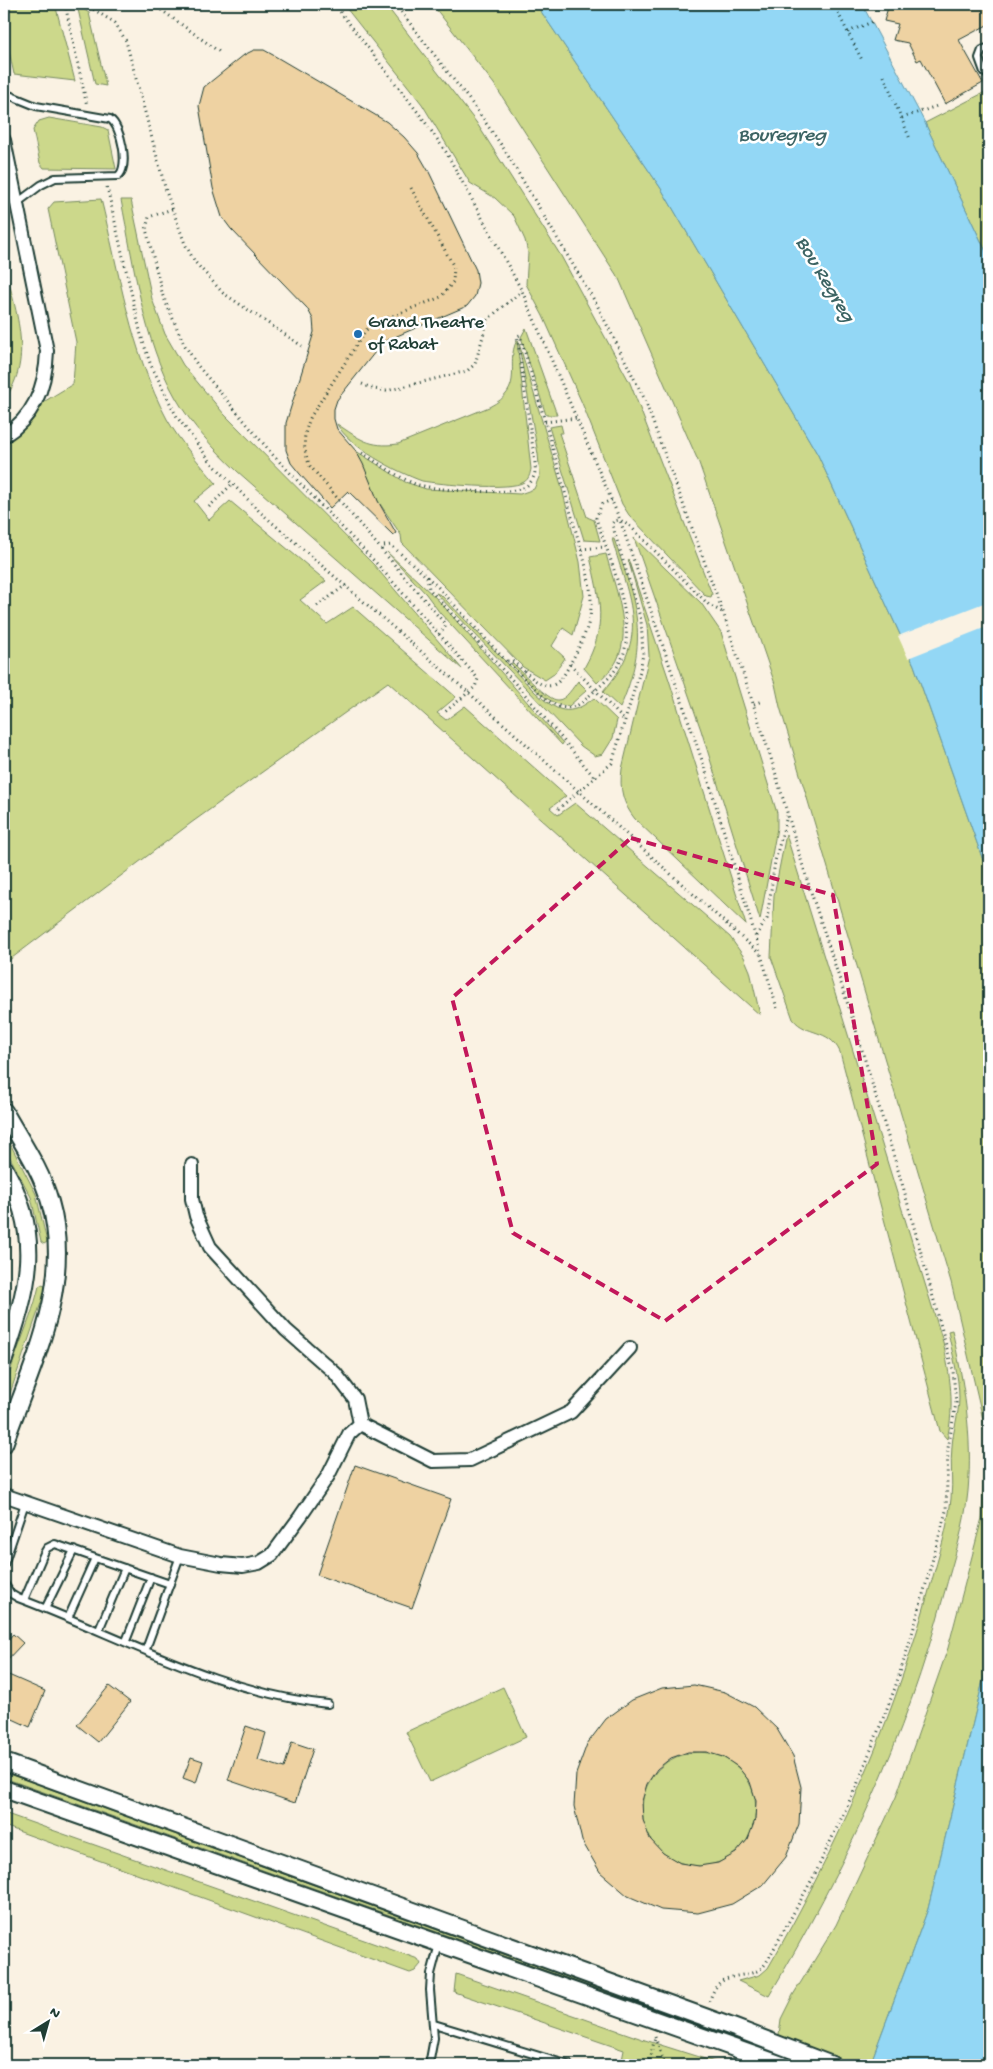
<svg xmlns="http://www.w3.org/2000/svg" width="993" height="2069" font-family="'Gochi Hand',sans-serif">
<rect width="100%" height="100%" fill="#faf2e3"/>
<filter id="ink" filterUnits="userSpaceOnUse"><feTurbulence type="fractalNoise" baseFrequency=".02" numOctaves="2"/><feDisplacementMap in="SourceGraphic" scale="10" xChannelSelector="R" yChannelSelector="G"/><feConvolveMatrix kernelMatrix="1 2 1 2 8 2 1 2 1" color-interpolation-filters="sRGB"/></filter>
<g filter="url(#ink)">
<path fill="#ccd88b" stroke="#768a60" d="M4 4H55L75 81 14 74 4 29Z
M343 4H385L476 122 561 256 630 383 712 594 711 597 706 596 629 515 622 504 582 403 543 316 526 284 528 253 525 240 514 216 495 198 470 183 422 104Z
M432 4H536L662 190 818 455 914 665 989 877V1656L928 1909 870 2065H775L781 2019 793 1995 836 1925 896 1797 948 1648 982 1518 985 1428 951 1282 780 707 775 684 699 463 619 279 494 84Z
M77 5 89 13 106 86 95 84Z
M989 90V258L925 123Z
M49 118 102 127 108 130 116 169 44 168 40 163 33 130 39 121Z
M101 199C119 272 131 352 167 419 180 442 199 463 216 483L194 501 209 520 230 501 326 581 300 600 327 624 353 607 456 697 437 713 446 720 465 706 566 796 550 808 558 815 575 803 730 937 744 957 750 971 760 1015 388 682 191 823 4 964V426L73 384 76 342 48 209 54 202Z
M121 200H131L152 299 165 334 183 365 224 414 374 565 462 669 237 471C214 449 192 426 176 398 143 341 134 264 121 200Z
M4 262C14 308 36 358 4 400Z
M526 328 557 415H546L521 337Z
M517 340 531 469C530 474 529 479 524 482 511 491 439 484 422 481 397 472 349 447 337 424 360 439 369 448 398 444L489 407C527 388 504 365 517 340Z
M518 340 561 485 580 562 584 596 573 635 563 628 552 646 565 658 554 674 545 680 523 667 402 543 401 535 378 501 356 451 405 482 426 489 520 494 534 489 540 475 538 454Z
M561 425 563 433H559L587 517 594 520 600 541 584 540 549 427Z
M634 538 701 603 721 632 777 813V828L760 920 701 730Z
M612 539H614C637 606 650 639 620 708L603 692C651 636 630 603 612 539Z
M387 552 438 600 563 743 562 745 440 613 426 594Z
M606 554C614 585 633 629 617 660 613 669 604 676 597 683L584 668C608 626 600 601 590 557Z
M628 559 669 680 746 925 635 819C623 804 619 789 622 769L649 656 647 625Z
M436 593 441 595 535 692C557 712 569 718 594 698L617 720 613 738 603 754 595 756 581 746Z
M513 663C521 671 548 701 558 700 566 700 573 687 578 681L587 690 569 706C546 706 526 679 511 664Z
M786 834 943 1342C950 1375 955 1406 947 1439L940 1431 840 1052C829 1028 806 1036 793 1019L771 957 774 895Z
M4 1132 36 1194 47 1242 44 1244 41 1242 31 1197 4 1146Z
M43 1284 46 1288 42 1300 4 1411C4 1369 30 1328 39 1286Z
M952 1330C964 1383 973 1436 968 1491 965 1526 953 1561 944 1594 906 1738 845 1868 769 1996L738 1981 760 1975 768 1968C835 1852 889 1731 926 1601 935 1568 947 1534 951 1499 953 1481 950 1464 952 1446 953 1430 959 1415 959 1398 959 1375 952 1353 948 1331Z
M503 1687 526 1737 430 1782 406 1732Z
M642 1809a57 57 0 1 1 114 0a57 57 0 1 1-114 0Z
M4 1772 704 2027 4 1778Z
M4 1813 418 1959 421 1964 415 1971 410 1973 4 1826Z
M456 1974 645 2040 724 2065H621L624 2050 454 1992Z"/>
<path fill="#93d7f5" stroke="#6599a8" d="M536 4H862L925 123 989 258V877L914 665 818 455 662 190Z
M989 1656V2065H870L928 1909Z"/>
<path fill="#faf2e3" d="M989 601V626L908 658 898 636Z"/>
<path fill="#eed2a2" stroke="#1f3d34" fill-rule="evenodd" d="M889 4H989V24L959 40 983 83 945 104 921 59 917 61 908 43 893 40 898 24 884 21Z
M254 50H264L273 55 387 122 404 137 418 153 429 172 476 270 478 283 475 296 467 306 383 342 337 400 334 409V419L337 429 356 451 363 464 378 501 396 533 393 535 348 491 330 508 300 474 291 463 286 450V423L314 332 313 319 307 308 231 229 222 217 213 188 199 106 204 87 244 55Z
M355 1465 451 1499 412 1608 317 1575Z
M13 1634 23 1643 4 1663V1644Z
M4 1673 45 1691 30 1727 4 1715Z
M694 1685 725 1692 754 1707 777 1729 793 1756 801 1787 799 1824 786 1857 763 1885 732 1904 698 1913 661 1910 628 1896 600 1872 582 1841 574 1806 576 1774 587 1744 606 1719 632 1700 662 1688ZM688 1752H706L723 1757 738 1767 750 1782 756 1801 755 1820 748 1839 736 1853 718 1863 699 1866 680 1863 663 1853 650 1839 643 1820 642 1801 647 1784 657 1769 671 1758Z
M109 1686 130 1702 98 1742 77 1725Z
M246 1726 266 1733 258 1760 284 1768 292 1742 313 1749 295 1803 228 1780Z
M191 1757 203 1761 196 1783 183 1778Z"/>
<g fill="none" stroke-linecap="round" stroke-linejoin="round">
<g stroke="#1f3d34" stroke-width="10">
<path id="service" d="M989 47 982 50 979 58 984 72 989 76
M4 93 36 106 110 119C121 126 130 167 118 176L55 178 41 185 17 203
M4 1565 25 1503
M4 1583 11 1594 18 1598C120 1636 219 1693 328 1704
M24 1600 44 1553 47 1548 55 1544 170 1584
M45 1609 74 1550
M68 1618 95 1558
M99 1630 125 1568
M126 1641 151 1577
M146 1649 180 1556
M434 2024 569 2065
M429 2065 434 2038 430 1990 431 1974 439 1944"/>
</g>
<g stroke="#1f3d34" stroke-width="16">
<path id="minor" d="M4 140 47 351C46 386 34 417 4 436
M192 1165V1199L196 1216 210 1247 286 1330 335 1373 355 1399 360 1424
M4 1495 180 1556 221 1564 243 1566 259 1563 272 1555 300 1517 328 1476 349 1434 360 1424 433 1461 470 1460 571 1412 630 1348"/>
</g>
<g stroke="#1f3d34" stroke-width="20">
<path id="tertiary" d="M4 1111C20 1140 41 1169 50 1202 74 1284 31 1367 4 1444
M4 1168C44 1238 28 1288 4 1359
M4 1762 735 2028 832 2065
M4 1789 782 2065"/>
</g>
<path stroke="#1f3d34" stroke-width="3" stroke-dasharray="1 4" stroke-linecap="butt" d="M65 4 87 106
M85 4 115 23 126 41 166 191 185 244 195 262 223 293 302 346
M153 4 221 53
M334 4 423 119 446 152 522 291 620 520 706 772 777 1008
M395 4 474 106 504 149 597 305 644 398 723 612 771 758 808 883 853 1020 904 1190 953 1371 956 1403 948 1448 946 1511 911 1638 895 1688 857 1785 815 1874 766 1963C754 1981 727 1970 716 1987 713 1991 711 1997 709 2002
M838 13 863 62
M848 32 872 22
M884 76 910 139
M902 118 937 106
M107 187 141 335 150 363 177 417 211 462 260 512 469 693 760 954
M411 188 454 267 453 282 441 297 377 322 366 330 311 416C303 434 302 448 310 466L445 624V628L438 635
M172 209 149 217 146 229 163 296 184 344 198 366 273 455 378 565 475 675 478 679 475 687 445 712
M362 384 374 389 386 391 467 371 475 364 488 319 522 291
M545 422 576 418
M362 453C379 463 396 476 415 484 432 490 511 496 525 487 534 481 536 473 535 463L517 336 520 335C538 397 556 459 573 521 581 551 595 586 590 617 586 635 577 651 569 666 550 704 536 679 512 661H506
M209 507 231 485
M581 549 605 547
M381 550 384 546 391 545 437 586 506 661 546 699C562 711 575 711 589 696 600 686 613 676 620 662 640 628 608 554 596 518L602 504 612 500
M427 577 429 589 522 691 595 778
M317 606 346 585
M570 664 625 721
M754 704 762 701
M558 809 612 763 640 671 643 654 641 620 612 524 614 521 620 520 631 527 709 605 722 612
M756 936 767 919 775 861 787 816
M4 1629 10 1623
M655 2037 665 2065
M648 2065 655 2038"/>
<use href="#service" stroke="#fff" stroke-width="6"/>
<use href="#minor" stroke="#fff" stroke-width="12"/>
<use href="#tertiary" stroke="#fff" stroke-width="16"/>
</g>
</g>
<path fill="none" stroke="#c2185b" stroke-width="4" stroke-dasharray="10 6" stroke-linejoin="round" d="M631 838 833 895 877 1164 665 1321 513 1233 452 998Z"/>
<circle fill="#1f6fb2" stroke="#fff" stroke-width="2" cx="358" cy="334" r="5"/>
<g text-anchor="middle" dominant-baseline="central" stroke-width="5" stroke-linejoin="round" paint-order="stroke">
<g font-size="19" fill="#1f3d34" stroke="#fff" text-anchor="start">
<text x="368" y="323">Grand Theatre<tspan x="368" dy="22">of Rabat</tspan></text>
</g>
<g font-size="20" font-style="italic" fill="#3c6464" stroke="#fff">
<text x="782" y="136">Bouregreg</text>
<text transform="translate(824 280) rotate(59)">Bou Regreg</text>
</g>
</g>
<rect width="993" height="2069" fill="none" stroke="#fff" stroke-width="20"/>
<rect x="10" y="10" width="973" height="2049" fill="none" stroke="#1f3d34" stroke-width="2" filter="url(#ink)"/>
<g transform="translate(48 2022) rotate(37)" stroke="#ffffff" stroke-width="4" paint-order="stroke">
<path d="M0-4L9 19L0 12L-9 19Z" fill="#1f3d34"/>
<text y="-8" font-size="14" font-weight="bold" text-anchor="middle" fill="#1f3d34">N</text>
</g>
</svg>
